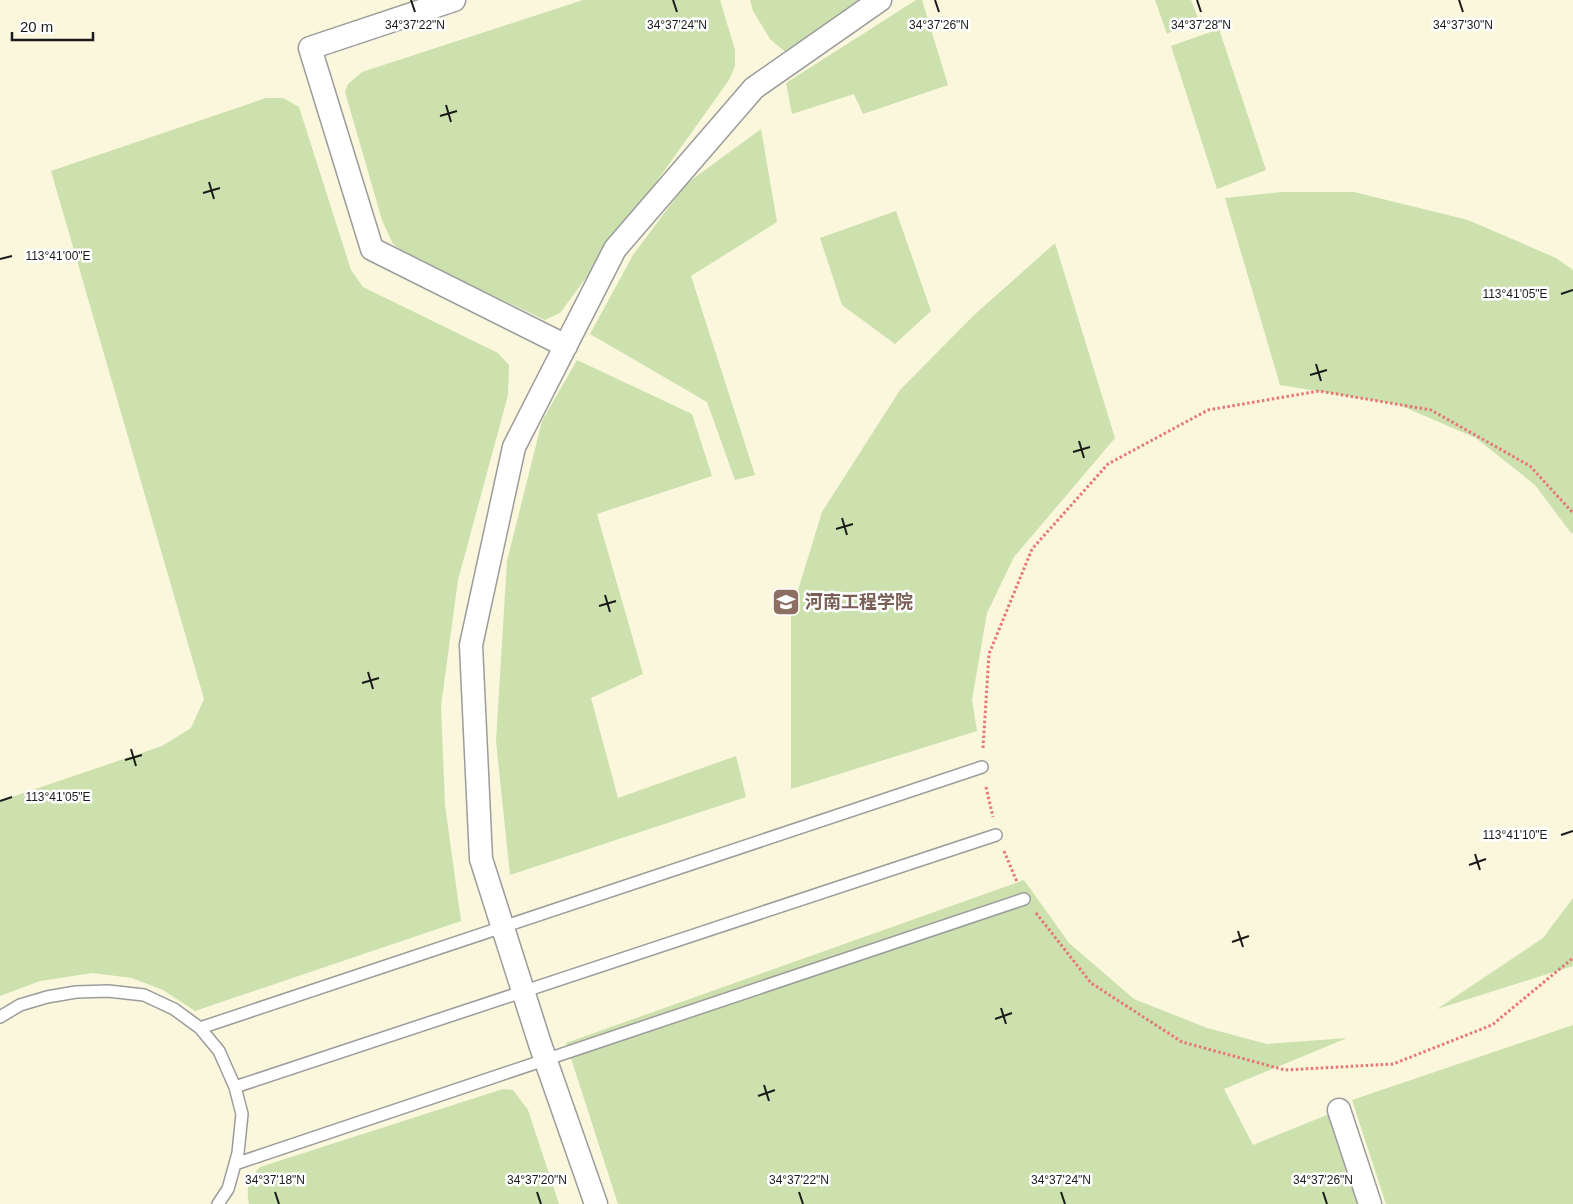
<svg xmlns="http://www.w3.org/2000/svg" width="1573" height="1204" font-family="Helvetica,'Noto Sans SC',sans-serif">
<rect width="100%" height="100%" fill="#ece8e2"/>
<path fill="#faf7dc" d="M0 0H1573V1204H0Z"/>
<path fill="#cce1ad" d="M583 0H720L735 50V66L729 80 624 227 560 313 545 320 413 258 393 244 382 220 345 92 348 84 362 72Z
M750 0H878L789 55 770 39 753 11Z
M916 0H922L948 85 863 114 854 94 792 114 786 83Z
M1155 0H1191L1198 18 1167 34Z
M1219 29 1266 170 1217 189 1171 46Z
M266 98H283L299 107 351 270 363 287 498 353 509 365 508 395 458 580 441 706 445 805 461 921 195 1011 163 990 132 978 92 973 40 981 0 996V801L162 746 191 728 204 699 51 171Z
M761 129 777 222 691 276 755 475 735 480 707 402 590 334 633 255 686 184Z
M1281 192H1354L1468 220 1556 258 1573 270V533H1571L1535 485 1476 438 1397 404 1280 385 1225 198Z
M896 211 931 311 895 344 842 305 820 238Z
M1055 243 1115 438 1014 557 987 613 972 700 977 731 791 789V613L822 512 900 390 974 315Z
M577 360 692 414 712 476 597 514 643 674 591 698 618 798 736 756 746 797 510 875 496 741 507 561 542 421Z
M1024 880 1069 943 1134 999 1207 1028 1267 1044 1347 1038 1224 1089 1253 1145 1339 1110 1370 1204H618L566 1043Z
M1573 898V966L1437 1009 1543 938Z
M1573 1025V1204H1386L1352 1100Z
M503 1089 513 1090 528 1110 559 1204H249C246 1188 248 1179 260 1167Z"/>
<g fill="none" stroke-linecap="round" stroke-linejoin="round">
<g stroke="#9c9c9c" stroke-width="14">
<path id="lane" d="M0 1017 20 1005 47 997 76 992 108 991 144 995 174 1009 200 1028 219 1051 235 1087 242 1114 238 1153 228 1189 218 1204
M200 1028 982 767
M235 1087 996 835
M235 1164 1024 899"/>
</g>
<g stroke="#9c9c9c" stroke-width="25">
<path id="street" d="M454 0 310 48 372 249 566 346
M1339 1110 1370 1204
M596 1204 540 1044 481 859 471 645 514 447 615 249 754 88 880 0"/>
</g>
<path stroke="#e87676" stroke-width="3" stroke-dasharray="2.5 2.5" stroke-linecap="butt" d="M983 748 989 654 1032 549 1108 464 1208 410 1319 391 1431 410 1530 466 1573 513
M986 787 993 817
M1004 851 1017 882
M1036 913 1091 983 1182 1042 1285 1070 1393 1064 1492 1025 1573 958"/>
<use href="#lane" stroke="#fff" stroke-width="11"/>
<use href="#street" stroke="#fff" stroke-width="22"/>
</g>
<path fill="none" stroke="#1b1b1b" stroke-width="2" d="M411 0 415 12M673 0 677 12M935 0 939 12M1197 0 1201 12M1459 0 1463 12M446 105 451 122M440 116 457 111M209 182 214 199M203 193 220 188M0 259 12 256M1561 294 1573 290M1316 364 1321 381M1310 375 1327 370M1079 441 1084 458M1073 452 1090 447M842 518 847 535M836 529 853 524M605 595 610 612M599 606 616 601M368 672 373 689M362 683 379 678M131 749 136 766M125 760 142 755M0 801 12 797M1561 835 1573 831M1475 854 1480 870M1469 865 1486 859M1238 931 1243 947M1232 942 1249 936M1001 1008 1006 1024M995 1019 1012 1013M764 1085 769 1101M758 1096 775 1090M275 1192 279 1204M537 1192 541 1204M799 1192 803 1204M1061 1192 1065 1204M1323 1192 1327 1204"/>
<defs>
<g id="university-square" transform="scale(1.4375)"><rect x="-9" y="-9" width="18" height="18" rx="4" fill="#8d6e63" stroke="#fff"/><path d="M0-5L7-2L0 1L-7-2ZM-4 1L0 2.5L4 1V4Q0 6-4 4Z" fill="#fff"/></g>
</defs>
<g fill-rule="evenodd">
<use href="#university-square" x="786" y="602"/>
</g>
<g text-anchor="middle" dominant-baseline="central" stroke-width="5" stroke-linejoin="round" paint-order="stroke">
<g font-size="18" font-weight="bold" fill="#785e54" stroke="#fff" text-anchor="start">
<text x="805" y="602">河南工程学院</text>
</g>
</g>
<g font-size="12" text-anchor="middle" fill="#1b1b1b" stroke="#fff" stroke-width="5" stroke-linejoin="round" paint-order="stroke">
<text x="415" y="29">34°37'22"N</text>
<text x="677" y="29">34°37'24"N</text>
<text x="939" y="29">34°37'26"N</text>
<text x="1201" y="29">34°37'28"N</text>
<text x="1463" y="29">34°37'30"N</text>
<text x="58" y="260">113°41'00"E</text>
<text x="1515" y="298">113°41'05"E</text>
<text x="58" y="801">113°41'05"E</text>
<text x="1515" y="839">113°41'10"E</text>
<text x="275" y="1184">34°37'18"N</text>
<text x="537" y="1184">34°37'20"N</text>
<text x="799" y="1184">34°37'22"N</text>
<text x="1061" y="1184">34°37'24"N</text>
<text x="1323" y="1184">34°37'26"N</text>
</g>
<path d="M12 32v8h81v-8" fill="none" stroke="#1b1b1b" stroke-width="2.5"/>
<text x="20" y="32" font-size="15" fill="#1b1b1b" stroke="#ffffff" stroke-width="4" paint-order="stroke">20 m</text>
</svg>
